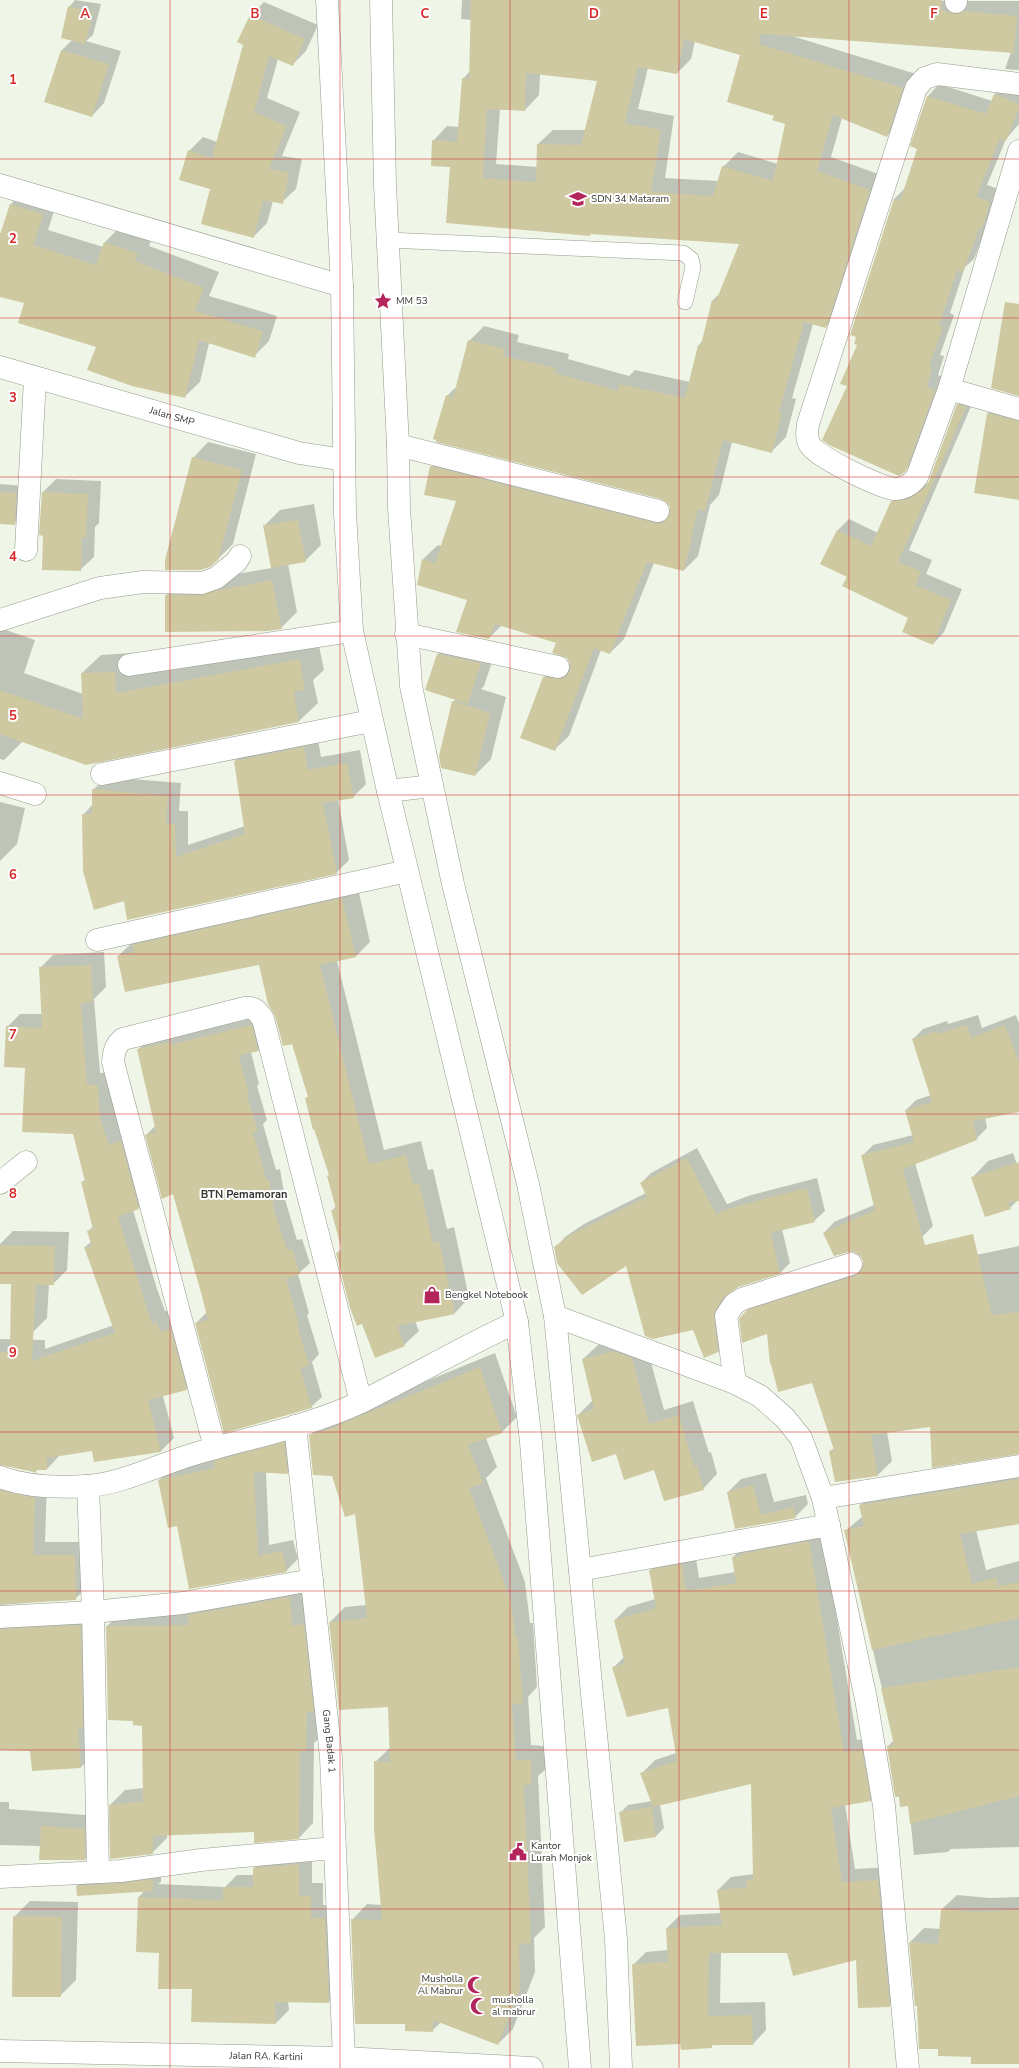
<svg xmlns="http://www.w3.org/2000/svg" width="1019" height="2068" font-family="'Nunito Sans',sans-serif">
<rect width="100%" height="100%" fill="#eff6e7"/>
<path fill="#0003" fill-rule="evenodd" d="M75 0 101 4 93 35 86 41 121 51 104 103 92 116 62 50 72 40 69 7Z
M462 0 1019 1V70L1005 69 1011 52 792 36 916 74 901 122 887 136 842 118 831 157 884 176 840 313 825 327 813 324 792 398 796 399 786 437 772 451 732 442 719 495 710 505 698 556 684 570 654 563 624 639 610 653 601 650 569 736 554 750 544 677 559 663 572 664 557 642 502 625 489 638 469 599 423 559 438 545 441 546 457 501 431 467 446 452 671 509 668 502 447 396 458 385 469 341 484 326 519 335 517 342 569 354 568 359 629 376 635 370 690 382 699 345 703 340 713 300 720 293 740 243 592 233 590 235 451 166 433 141 447 126 459 127 463 79 470 71 471 20 461 19ZM695 41 741 54 775 115 787 123 778 164 738 152 723 167 719 181 665 178 674 116 638 109 648 68 677 73 691 59ZM540 74 598 80 586 130H553L538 144V167L496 164 500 109 525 110 539 95Z
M264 2 318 25 306 51 292 65 278 59 267 98 300 112 282 156 302 159 296 189 282 202 273 201 267 223 253 237 211 189 189 151 203 137 217 142 245 44 250 16Z
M1007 82 1019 84V124L1006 139 987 185 1001 190 974 259 965 267 950 313 954 315 940 355 944 356 938 375 947 378 918 458 905 470 848 386 894 199 905 188 918 148 928 96 939 84 992 101 995 94Z
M26 189 58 199 48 230 103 247 105 242 120 227 152 238 149 246 219 272 209 296 277 316 269 341 254 356 209 343 200 382 184 397 26 302 0 296V233H1L10 205Z
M969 393 976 395 909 550 932 560 926 574 962 589 944 632 933 644 910 617 848 577 821 564 838 530 849 519 878 533 892 502 903 490H915L929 483 958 405Z
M1001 400 1019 405V499L988 413Z
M208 442 256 454 233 544 218 559 193 458Z
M56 479 101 481 99 523 95 527 94 557 80 570 44 535 43 492Z
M0 484 24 486 22 516 14 524 0 523Z
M314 504 321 545 305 561 288 564 297 612 281 628 166 595 182 579 236 574 272 568 264 526 280 510Z
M0 628 35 640 24 673 83 694 82 673 101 655 318 641 324 670 313 680 318 703 299 721 86 764 23 741 4 760 0 759Z
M454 638 497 647 484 686 481 689 506 697 491 759 475 775 453 702 456 699 427 689 438 654Z
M317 734 321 757 360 750 366 784 353 797 338 799 349 860 336 873 124 900 83 815 93 804V790L106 777 181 783 179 811H188V845L245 826 235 761 248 748Z
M0 802 25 808 17 844 0 861Z
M357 884 370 942 355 957 337 961 384 1150 421 1141 428 1170 433 1169 447 1229 454 1227 469 1298 455 1313 415 1321 419 1331 404 1345 337 1253 343 1248 332 1211 336 1206 330 1174 306 1099 309 1096 293 1042 260 964 118 956 133 942Z
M104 952 106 987 94 999 100 1073 111 1072 113 1105 122 1132 151 1195 138 1208 133 1210 157 1289 165 1311 170 1310 199 1376 186 1389 163 1396 174 1438 161 1451 95 1461 93 1450 60 1455 47 1469H38L35 1472 1 1464 4 1473 47 1485 45 1542H88V1586L75 1599 0 1605V1339L45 1340V1349L114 1325 85 1247 91 1242 88 1231 93 1227 82 1182 86 1179 74 1133 26 1067 7 1027 20 1014H42L40 968 53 955Z
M978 1015 982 1028 1016 1015 1019 1023V1111L985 1117 987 1128 976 1139 915 1163 933 1226 922 1237 862 1257 824 1233 834 1222 874 1205 862 1156 873 1145 913 1135 906 1110 916 1100 931 1095 913 1039 923 1029 947 1021 948 1024Z
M262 1016 268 1040 258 1051 251 1052 259 1084 257 1086 267 1120 263 1124 276 1170 280 1169 285 1199 297 1240 302 1239 310 1263 298 1274 309 1313 307 1315 319 1354 312 1362 322 1397 311 1407 196 1323 207 1312 173 1193 146 1135 156 1125 138 1050 148 1039 181 1035Z
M697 1148 727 1204 748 1196 817 1178 825 1211 814 1221 782 1229 790 1263 780 1273 738 1286 730 1292 725 1298 728 1341 718 1352 626 1264 555 1248 565 1237 584 1224 646 1193 641 1183 651 1173Z
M1013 1153 1019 1170V1199L1010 1208 972 1178 988 1161Z
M13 1231 69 1232 67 1270 53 1284H49L47 1318 33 1332 12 1283H0V1244Z
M1019 1246V1453L931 1426 887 1432 892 1461 878 1475 830 1451 834 1448 813 1382 768 1333 744 1314 758 1299 867 1263 871 1277Z
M629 1337 646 1344 664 1410 693 1401 709 1453 711 1452 717 1474 703 1489 617 1453 578 1415 593 1400 583 1359 598 1345Z
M495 1353 517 1417 502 1432 486 1438 497 1467 486 1478 525 1582 530 1623H533L537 1687 528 1697 531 1745 545 1746 546 1769 538 1776 545 1927 534 1938 535 1972 513 2029 498 2044 441 2022 432 2031 406 2022 352 1920 367 1904 382 1905 375 1762 391 1747 389 1706 330 1622 345 1607 366 1605 356 1512 310 1436 325 1420 334 1419Z
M295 1432 299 1461 287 1473 266 1472 269 1545 293 1540 298 1559 286 1571 178 1525 159 1480 171 1469 219 1459 227 1450Z
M1019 1467V1523L976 1530 986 1570 1019 1561V1847L951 1849 948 1852 914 1855 909 1805 900 1795 888 1746 894 1740 845 1531 863 1516 860 1505 874 1491Z
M766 1473 774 1502 806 1495 808 1504 795 1517 736 1528 728 1492 741 1479Z
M822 1529 857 1740 875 1737 883 1787 870 1800 845 1804 855 1869 891 1867 903 1992 889 2006 857 1958 788 1952H721L720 2003 765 2002 766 2030 753 2044H714L711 2047 681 2043 633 1965 646 1952 668 1950 667 1928 680 1915 721 1913 718 1890 731 1877 754 1874 752 1783 660 1805 664 1828 656 1836 620 1813 628 1805 652 1801 642 1773 655 1760 676 1753 669 1707 613 1668 625 1656 615 1620 628 1607 655 1599 650 1571 663 1557 695 1552 699 1578 735 1572 733 1557 746 1544Z
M304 1583 321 1736 314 1743 313 1823 299 1838 255 1831 167 1834V1838L152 1853 110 1805 125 1790 144 1788 143 1725 134 1720 107 1626 121 1612Z
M94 1612V1754L81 1767 31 1750 0 1749V1616Z
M0 1802H9V1809L98 1816V1846L85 1859 41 1846 0 1845Z
M312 1851V1883H323V1905L338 1906 341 1989 329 2002 288 2001 289 2010 276 2023 192 2021 193 1988 160 1952 137 1951 139 1897 145 1890 77 1886 85 1878 161 1872V1882L158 1884 225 1887 237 1875H254V1868L267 1855Z
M957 1895 990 1898 1019 1897V2063L972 2056 939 2048 918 2005 910 1942 924 1928 941 1929 942 1909Z
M30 1901 78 1902 76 1980 60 1996 14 1917Z"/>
<path fill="#cec9a0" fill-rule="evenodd" d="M471 0H942L941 10 956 14 964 11 1017 16 1014 53 761 34 759 44 903 88 887 137 833 115 817 171 870 190 826 328 804 322 779 412 782 413 772 453 723 440 705 511 698 509 684 571 647 562 610 654 594 648 555 751 520 738 543 677 561 679 567 676 570 670V664L567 658 552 653 556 643 495 624 489 639 456 632 467 600 417 585 422 559 435 563 456 501 424 495 430 466 655 523H662L667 519 670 514V507L666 502 661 499 436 442V440L433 439 446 395 453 398 468 340 505 349 503 356 556 368 555 373 618 391 620 384 685 398 698 345H701L712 300 716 301 739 244 590 234V236L446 223 450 167 431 166 432 140 457 142 462 78 469 79ZM684 39 740 55 727 102 774 116 772 120 785 124 773 181 722 166 713 196 651 192 661 130 625 123 638 67 677 74ZM526 73 597 81 581 145 537 144 536 182 483 178 487 109 525 111Z
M68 6 93 12 85 44 61 38Z
M250 15 305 39 293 66 269 56 254 112 287 126 269 169 289 172 283 204 263 200 254 238 201 224 210 189 179 180 188 150 212 158 243 45 237 42Z
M61 50 109 64 92 117 44 102Z
M994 94 1019 104V108L1006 141 1000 138 976 197 990 202 981 230 979 229 963 272 957 270 939 325 943 327 929 367 932 368 927 387 935 390 906 471 899 476 829 445 822 440 847 386 840 384 857 345 854 344 856 337 850 335 894 199 900 201 910 171 917 149 910 146 927 96 986 114Z
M10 204 43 214 34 245 96 265 104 242 138 253 135 261 204 288 195 311 263 331 255 358 199 340 185 398 132 386 87 370 96 347 18 323 24 303 0 297V235Z
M1005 302 1019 304V396L991 388Z
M957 404 966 407 898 562 921 571 915 585 951 600 933 645 902 632 908 618 842 586 847 577 820 564 837 530 871 546 891 501 909 499 924 488 929 481Z
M987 413 1019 421V500L974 493Z
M192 457 242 470 218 560 210 567 200 570H165V560Z
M0 492 16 493 15 525 0 524Z
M42 492 88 494 86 538 82 537 81 571 42 570 43 536 39 535Z
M298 520 306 562 271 568 263 525Z
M272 580 282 629 267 631 165 632V595H202L219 590Z
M437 654 481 663 468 704 425 690Z
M300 659 305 690 294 692 299 722 86 765 0 734V690L83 719 81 673 115 672 116 693Z
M452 701 490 713 475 776 441 768 439 756Z
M304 747 308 770 347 763 354 798 323 803 337 874 127 920 124 901 94 910 83 871 82 814H92V789L168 796 166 824H175L176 857 245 834 234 761Z
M342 898 356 957 320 965 369 1164 406 1155 413 1184 419 1183 433 1243 439 1241 455 1314 397 1326 405 1346 375 1358 362 1324 357 1326 350 1308 336 1253 342 1251 331 1210 336 1209 327 1176 329 1175 314 1129 313 1130 305 1098 308 1097 292 1044 283 1046 275 1016 268 1004 259 965 125 992 117 956 134 952 132 945Z
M91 965 93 1001 81 1004 87 1085H98L100 1119 109 1145 121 1141 139 1209 118 1217 152 1324 157 1322 160 1332 171 1329 187 1390 148 1400 161 1452 94 1462 92 1451 47 1458V1470H36V1473L34 1472 0 1465V1352H10L11 1284H0V1245L55 1246 54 1285H36L32 1361 115 1333 84 1247H92L87 1231 93 1229 81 1182 85 1181 73 1134 22 1132 25 1068 4 1067 6 1026 42 1028 39 967Z
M252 1025 258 1051 239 1056 249 1095 247 1096 258 1131 253 1133 266 1179H269L274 1210 287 1250 292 1249 300 1274 286 1279 299 1324 297 1325 309 1365 300 1368 312 1408 224 1433 195 1323 208 1320 202 1296 173 1194 162 1199 145 1135 156 1132 137 1049 170 1042V1045Z
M967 1025 971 1038 1005 1025 1019 1062V1112L973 1121 977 1140 903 1169 925 1245 973 1234 992 1315 1019 1312V1454L932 1468 930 1427 871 1435 878 1476 835 1482 829 1451 834 1450 812 1383 778 1392 771 1364H770L767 1334 742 1343 739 1319 747 1310 855 1276 860 1272 863 1266V1261L860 1255 854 1252H848L834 1256 823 1233 875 1210 861 1155 914 1142 905 1110 932 1102 912 1039 937 1031 938 1034Z
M687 1158 716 1214 737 1206 807 1188 815 1222 771 1233 780 1274 738 1287 724 1297 716 1309 714 1317 718 1352 704 1358 693 1330 653 1339 645 1336 626 1266 582 1295 557 1263 554 1247 572 1234 647 1197 640 1183Z
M1019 1162V1201L1008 1202 1011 1209 985 1217 971 1177Z
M614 1351 632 1358 649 1424 679 1415 694 1467 697 1466 704 1490 664 1501 654 1470 624 1480 616 1454 592 1462 577 1415 594 1409 582 1359Z
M480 1367 502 1433 468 1445 483 1483 469 1488 510 1598 516 1637H518L523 1703 512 1704 516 1760H531V1785H524L531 1943 519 1944 520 1988 498 2045 433 2020V2032L405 2031V2024H355L351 1919 382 1920 374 1828V1761L390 1762 388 1707 339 1710 329 1622 367 1618 355 1514 345 1517 332 1476 313 1475 309 1435 319 1432V1433Z
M284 1442 288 1474 254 1472 258 1556 282 1551 287 1572 189 1589 177 1526 168 1528 158 1480 215 1468 214 1461Z
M1019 1479V1524L960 1534 972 1584 996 1577 998 1586 1019 1582V1618L872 1650 844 1530 864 1526 859 1505Z
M753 1485 761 1515 793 1507 796 1518 735 1529 727 1492Z
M0 1490 35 1498 33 1555H75L76 1600 0 1604Z
M809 1541 844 1752 862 1750 871 1801 831 1808 842 1882 878 1880 890 2007 858 2008 856 1960 793 1976 787 1953H709L708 2016 752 2015 753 2045H712V2048L681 2050 680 2044 636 2046 632 1964 668 1962 666 1928 722 1925 717 1890 747 1887 746 1880 753 1879 751 1784 653 1807 640 1773 677 1761 668 1708 627 1717 612 1667 625 1664 614 1620 656 1608 649 1570 682 1564 686 1591 736 1583 732 1557 741 1556V1554Z
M290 1597 292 1626 304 1624 314 1712H307L306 1751H300L299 1839 254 1843V1832L153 1836V1854L110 1859 109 1805 143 1801 142 1726 133 1725V1721L108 1720 106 1626 189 1625 188 1615Z
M81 1625 83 1727H78L81 1768 32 1771 30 1751 0 1750V1629Z
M1019 1667V1796L910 1824 908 1806 900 1807 899 1797H895L887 1746 894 1745 881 1688Z
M652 1807 656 1837 624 1842 619 1812Z
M41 1826 85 1829V1860H39Z
M299 1864V1896H311V1918H325L329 2003 275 2002 276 2024 191 2022 192 1989H158L159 1953 136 1952 138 1897 223 1900V1887H253V1868Z
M153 1879V1891L77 1896 76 1886 122 1883Z
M941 1909 975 1912 1019 1910V2064H971V2057L938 2056V2049H919L917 2006H915L909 1942 938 1944Z
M13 1916 62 1917 61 1997H12Z"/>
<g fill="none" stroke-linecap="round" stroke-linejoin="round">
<g stroke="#959b8d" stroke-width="16">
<path id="lane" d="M388 240 683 253 691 259 693 267 685 302"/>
</g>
<g stroke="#959b8d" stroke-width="23">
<g id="street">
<path d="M956 2V0"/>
<path d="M1019 84 937 74 925 78 916 88 808 424C807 432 806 439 810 445 815 456 881 488 894 489 904 489 911 485 917 477L949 389 1019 151"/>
<path d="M0 185 342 286"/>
<path id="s1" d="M0 367 299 453 344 460"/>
<path d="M949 389 1019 409"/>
<path d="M398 445 658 511"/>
<path d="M26 550 35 378"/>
<path d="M0 620 100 588 143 582 202 583 216 578 236 562 240 556"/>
<path d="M406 634 558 667"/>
<path d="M129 665 352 631"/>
<path d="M102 774 371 721"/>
<path d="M0 783 35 794"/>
<path d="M97 940 407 871"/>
<path d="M0 1183 26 1162"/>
<path d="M555 1316 735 1383 760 1396 785 1418 801 1438 823 1498 866 1699 884 1806 908 2068"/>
<path d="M735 1383 726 1316 734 1304 742 1299 851 1264"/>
<path id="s2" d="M295 1426 331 1757 344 2058"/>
<path d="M215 1448 113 1062C114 1052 115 1045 123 1039L245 1008C255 1007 257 1011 263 1019L361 1402"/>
<path d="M0 1477C27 1487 58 1488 87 1486 121 1484 158 1465 191 1455 247 1438 308 1427 361 1402 414 1376 464 1346 517 1322"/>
<path d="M88 1486 93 1612 98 1872"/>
<path d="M823 1498 1019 1466"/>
<path d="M580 1570 829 1525"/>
<path d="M0 1617 93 1612 183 1603 312 1580"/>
<path d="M0 1877 121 1871 201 1860 334 1848"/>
</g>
</g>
<g stroke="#959b8d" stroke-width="23">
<g id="secondary">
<path d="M327 0 342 286 345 513 352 631 388 791 517 1322 531 1442 580 2068"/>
<path d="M381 0 385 185 398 445 399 508 411 686 453 884 528 1184 555 1316 616 1939 621 2068"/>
<path d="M388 791 432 786"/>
<path id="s3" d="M0 2051 344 2058 532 2068"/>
</g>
</g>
<use href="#lane" stroke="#fff" stroke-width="15"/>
<use href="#street" stroke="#fff" stroke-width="22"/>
<use href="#secondary" stroke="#fff" stroke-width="22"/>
</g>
<path fill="none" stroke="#d62828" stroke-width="1" stroke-opacity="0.55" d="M170 0V2068M340 0V2068M510 0V2068M679 0V2068M849 0V2068M0 159H1019M0 318H1019M0 477H1019M0 636H1019M0 795H1019M0 954H1019M0 1114H1019M0 1273H1019M0 1432H1019M0 1591H1019M0 1750H1019M0 1909H1019"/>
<defs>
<g id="school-bare" transform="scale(1.38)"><path d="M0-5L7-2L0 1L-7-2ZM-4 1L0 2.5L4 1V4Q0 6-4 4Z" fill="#b3255b" stroke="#fff" stroke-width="2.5" paint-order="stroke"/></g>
<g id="sight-bare" transform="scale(1.38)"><path d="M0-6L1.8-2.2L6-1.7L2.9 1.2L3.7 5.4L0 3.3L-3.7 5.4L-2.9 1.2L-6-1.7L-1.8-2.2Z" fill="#b3255b" stroke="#fff" stroke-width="2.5" paint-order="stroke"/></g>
<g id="shop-bare" transform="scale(1.38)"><path d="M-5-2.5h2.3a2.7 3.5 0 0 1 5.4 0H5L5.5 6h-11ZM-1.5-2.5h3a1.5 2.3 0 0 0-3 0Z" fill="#b3255b" stroke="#fff" stroke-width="2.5" paint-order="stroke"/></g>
<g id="civic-bare" transform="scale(1.38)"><path d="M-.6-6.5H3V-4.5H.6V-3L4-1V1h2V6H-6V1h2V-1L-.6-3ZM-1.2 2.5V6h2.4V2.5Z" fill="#b3255b" stroke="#fff" stroke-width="2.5" paint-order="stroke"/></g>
<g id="mosque-bare" transform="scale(1.38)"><path d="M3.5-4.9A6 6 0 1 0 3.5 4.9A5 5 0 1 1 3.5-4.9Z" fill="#b3255b" stroke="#fff" stroke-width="2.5" paint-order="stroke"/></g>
</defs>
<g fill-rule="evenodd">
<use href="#school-bare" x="578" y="199"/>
<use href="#sight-bare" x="383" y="301"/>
<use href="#shop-bare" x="432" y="1295"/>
<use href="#civic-bare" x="518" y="1852"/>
<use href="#mosque-bare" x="476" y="1985"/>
<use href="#mosque-bare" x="479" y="2006"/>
</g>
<g text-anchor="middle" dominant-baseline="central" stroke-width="4" stroke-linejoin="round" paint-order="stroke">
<g font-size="10" fill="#343731" stroke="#fff" text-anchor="start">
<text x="591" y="199">SDN 34 Mataram</text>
<text x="396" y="301">MM 53</text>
<text x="445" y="1295">Bengkel Notebook</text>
<text x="531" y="1846">Kantor<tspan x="531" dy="12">Lurah Monjok</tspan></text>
<text x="463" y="1979" text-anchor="end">Musholla<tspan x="463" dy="12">Al Mabrur</tspan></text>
<text x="492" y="2000">musholla<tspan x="492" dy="12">al mabrur</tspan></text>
</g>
<g font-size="10" fill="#343731" stroke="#fff">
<text stroke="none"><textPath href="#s1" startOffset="179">Jalan SMP</textPath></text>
<text stroke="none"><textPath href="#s2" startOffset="317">Gang Badak 1</textPath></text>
<text stroke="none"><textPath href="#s3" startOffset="266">Jalan RA. Kartini</textPath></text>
</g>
<g font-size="11" font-weight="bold" fill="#343731" stroke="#fff">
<text x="244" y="1194">BTN Pemamoran</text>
</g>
</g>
<g font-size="13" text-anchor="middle" font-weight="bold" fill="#d62828" stroke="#fff" stroke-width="4" stroke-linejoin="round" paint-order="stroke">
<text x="85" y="18">A</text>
<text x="255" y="18">B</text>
<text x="425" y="18">C</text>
<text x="594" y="18">D</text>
<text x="764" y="18">E</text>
<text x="934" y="18">F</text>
<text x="13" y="84">1</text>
<text x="13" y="243">2</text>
<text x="13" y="402">3</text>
<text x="13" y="561">4</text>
<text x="13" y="720">5</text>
<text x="13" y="879">6</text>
<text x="13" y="1039">7</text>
<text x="13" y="1198">8</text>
<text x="13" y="1357">9</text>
</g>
</svg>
